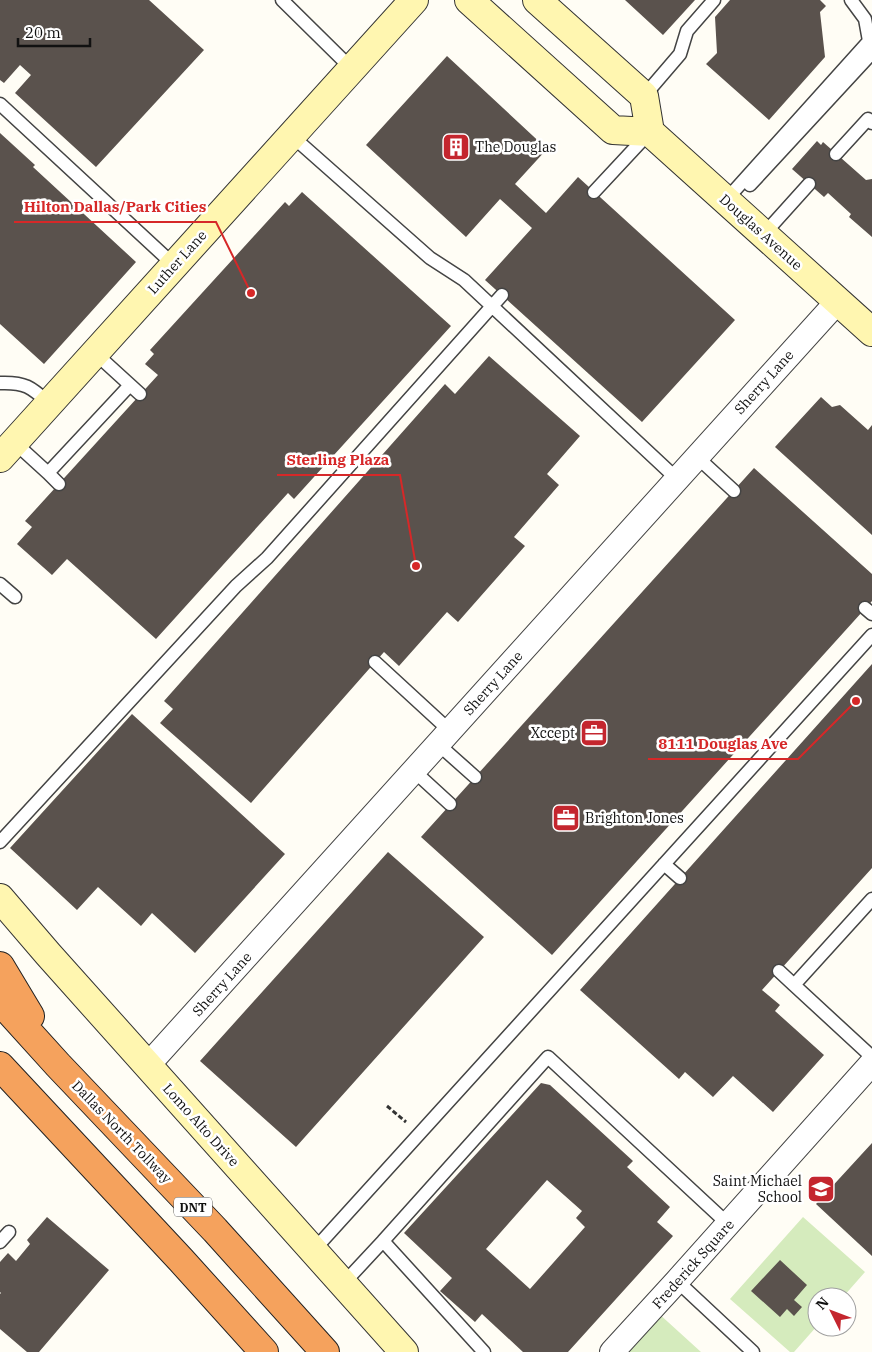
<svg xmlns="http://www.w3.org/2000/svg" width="872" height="1352" font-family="'IBM Plex Serif',serif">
<rect width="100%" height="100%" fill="#fffdf5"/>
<path fill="#d5ebbd" d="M803 1217 865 1272 843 1297H817V1326L794 1352H790L730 1299Z
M657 1312 701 1352H618Z"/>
<path fill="#5a524d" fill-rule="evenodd" d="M0 0H149L204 50 96 167 15 93 31 75 20 65 4 83 0 80Z
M625 0H695L663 35Z
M730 0H820L826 6 820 12 825 57 769 120 706 64 717 53 715 17Z
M447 56 547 149 515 184 546 213 578 177 735 320 642 422 485 280 532 228 500 199 466 237 366 145Z
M0 133 35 165 33 167 136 262 44 364 0 324Z
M817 141 821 145 823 142 866 180 872 179V237L849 217 851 214 828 193 824 197 792 169Z
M302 192 451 326 294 499 288 493 156 639 67 559 52 575 17 544 32 527 25 521 158 375 145 364 154 354 150 350 285 202 289 206Z
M489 356 580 436 547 474 559 485 514 537 525 546 458 622 447 612 399 666 384 652 251 803 160 723 173 709 164 701 445 384 455 394Z
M821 397 832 407 840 405 868 430 872 425V535L775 447Z
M754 468 872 574V601L552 955 421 837Z
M872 664V868L762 990 780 1005 775 1011 824 1055 773 1112 733 1076 713 1097 685 1072 679 1079 580 990Z
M132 714 285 854 195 953 152 913 141 926 98 887 77 910 10 848Z
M388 852 484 937 296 1147 200 1061Z
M541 1083 550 1085 633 1161 627 1167 670 1207 657 1222 673 1236 568 1352H523L482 1314 475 1322 440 1291 452 1278 404 1233ZM547 1180 582 1211 576 1218 585 1227 530 1289 486 1249Z
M872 1143V1256L816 1204Z
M47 1217 109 1270 39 1352H27L0 1329V1294L1 1293 0 1292V1262L8 1253 16 1261 30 1244 27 1240Z
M780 1260 807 1285 794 1300 802 1307 794 1316 787 1309 780 1317 751 1291Z"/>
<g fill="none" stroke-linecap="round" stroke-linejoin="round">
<g stroke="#444" stroke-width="15">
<path id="lane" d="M282 0 352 69
M644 96 680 54 687 31 714 0
M0 104 174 265
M292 136 430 258 464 280 677 479
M836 154 868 119 872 123
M750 185 872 53
M594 192 648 134
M726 200 869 41 865 19 851 0
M764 234 809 184
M95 353 140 394
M0 383C25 382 31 387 49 403
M14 442 48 473 130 385
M697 457 734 491
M48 473 59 484
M0 584 15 597
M865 608 872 614
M375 662 450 731
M438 744 475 777
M414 771 450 804
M0 842 236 586 267 558 502 295
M664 864 680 878
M872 899 794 985 872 1057
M779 971 794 985
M0 1242 9 1232
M313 1251 872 635
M677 1281 753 1352
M343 1284 383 1241
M484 1352 383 1241 548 1057 728 1224"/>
</g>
<g stroke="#444" stroke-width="26">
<path id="street" d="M148 1065 838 301
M612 1352 677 1281 872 1063"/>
</g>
<g stroke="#333" stroke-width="30">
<path id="secondary" d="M469 0 613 130 650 132
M537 0 644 96 650 132 872 332
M0 458 414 0
M0 898 48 954 404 1352"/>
</g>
<g stroke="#222" stroke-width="30">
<path id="highway" d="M0 966 30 1016
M0 1001 58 1065 215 1230 325 1352
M0 1066 181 1260 264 1352"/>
</g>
<path stroke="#333" stroke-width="3" stroke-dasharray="5 2.5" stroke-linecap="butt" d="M387 1106 406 1122"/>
<use href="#lane" stroke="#fff" stroke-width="12"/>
<use href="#street" stroke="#fff" stroke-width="24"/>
<use href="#secondary" stroke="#fff6b0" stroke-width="28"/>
<use href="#highway" stroke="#f5a25d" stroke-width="28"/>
</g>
<defs>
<g id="building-square" transform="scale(1.4375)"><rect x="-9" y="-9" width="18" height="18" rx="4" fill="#c4262e" stroke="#fff"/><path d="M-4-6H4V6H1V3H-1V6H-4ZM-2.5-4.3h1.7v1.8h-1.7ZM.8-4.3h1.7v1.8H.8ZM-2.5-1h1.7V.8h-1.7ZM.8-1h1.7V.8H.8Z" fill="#fff"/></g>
<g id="office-square" transform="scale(1.4375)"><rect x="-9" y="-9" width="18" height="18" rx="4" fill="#c4262e" stroke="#fff"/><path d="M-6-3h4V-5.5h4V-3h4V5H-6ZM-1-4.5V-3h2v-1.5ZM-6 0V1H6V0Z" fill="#fff"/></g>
<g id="school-square" transform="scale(1.4375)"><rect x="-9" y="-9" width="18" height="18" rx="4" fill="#c4262e" stroke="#fff"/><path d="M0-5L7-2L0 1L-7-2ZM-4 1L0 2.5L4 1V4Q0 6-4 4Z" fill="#fff"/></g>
</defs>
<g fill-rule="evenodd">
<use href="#building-square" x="456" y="147"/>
<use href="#office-square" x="594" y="733"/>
<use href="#office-square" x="566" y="818"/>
<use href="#school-square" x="821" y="1189"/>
</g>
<g text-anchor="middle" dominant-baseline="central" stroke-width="5" stroke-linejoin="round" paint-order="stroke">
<rect fill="#fff" stroke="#585858" stroke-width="1" x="174" y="1197.5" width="38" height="19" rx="4"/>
<g font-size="12" font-weight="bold" fill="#111">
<text x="193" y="1207">DNT</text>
</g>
<g font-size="14" fill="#111" stroke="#fff" text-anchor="start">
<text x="475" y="147">The Douglas</text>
<text x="575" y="733" text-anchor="end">Xccept</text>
<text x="585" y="818">Brighton Jones</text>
<text x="802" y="1181" text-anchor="end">Saint Michael<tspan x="802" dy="16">School</tspan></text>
</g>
<g font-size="14" fill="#111" stroke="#fff">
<text transform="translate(761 232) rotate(42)">Douglas Avenue</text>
<text transform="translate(177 262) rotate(-48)">Luther Lane</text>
<text transform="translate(764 382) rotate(-48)">Sherry Lane</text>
<text transform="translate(493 683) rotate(-48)">Sherry Lane</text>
<text transform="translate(222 984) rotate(-48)">Sherry Lane</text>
<text transform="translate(201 1125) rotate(48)">Lomo Alto Drive</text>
<text transform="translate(122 1132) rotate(46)">Dallas North Tollway</text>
<text transform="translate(693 1264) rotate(-48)">Frederick Square</text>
</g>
</g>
<path fill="none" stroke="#d62828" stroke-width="2" d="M251 293L216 222H14M416 566L400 475H277M856 701L798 759H648"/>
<g fill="#d62828" stroke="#fff" stroke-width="2">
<circle cx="251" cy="293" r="5"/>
<circle cx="416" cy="566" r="5"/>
<circle cx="856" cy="701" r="5"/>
</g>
<g font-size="15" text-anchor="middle" font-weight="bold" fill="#d62828" stroke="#fff" stroke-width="5" stroke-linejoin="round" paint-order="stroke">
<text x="115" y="212">Hilton Dallas/Park Cities</text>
<text x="338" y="465">Sterling Plaza</text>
<text x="723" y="749">8111 Douglas Ave</text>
</g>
<g transform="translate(832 1312) rotate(312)"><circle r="24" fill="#ffffff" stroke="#a0a0a0"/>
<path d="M0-4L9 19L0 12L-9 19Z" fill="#c4262e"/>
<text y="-8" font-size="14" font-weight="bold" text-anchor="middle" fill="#111111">N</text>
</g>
<path d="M18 38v8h72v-8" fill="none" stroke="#111111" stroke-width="2.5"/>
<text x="25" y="38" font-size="15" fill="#111111" stroke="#ffffff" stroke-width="4" paint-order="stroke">20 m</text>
</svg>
